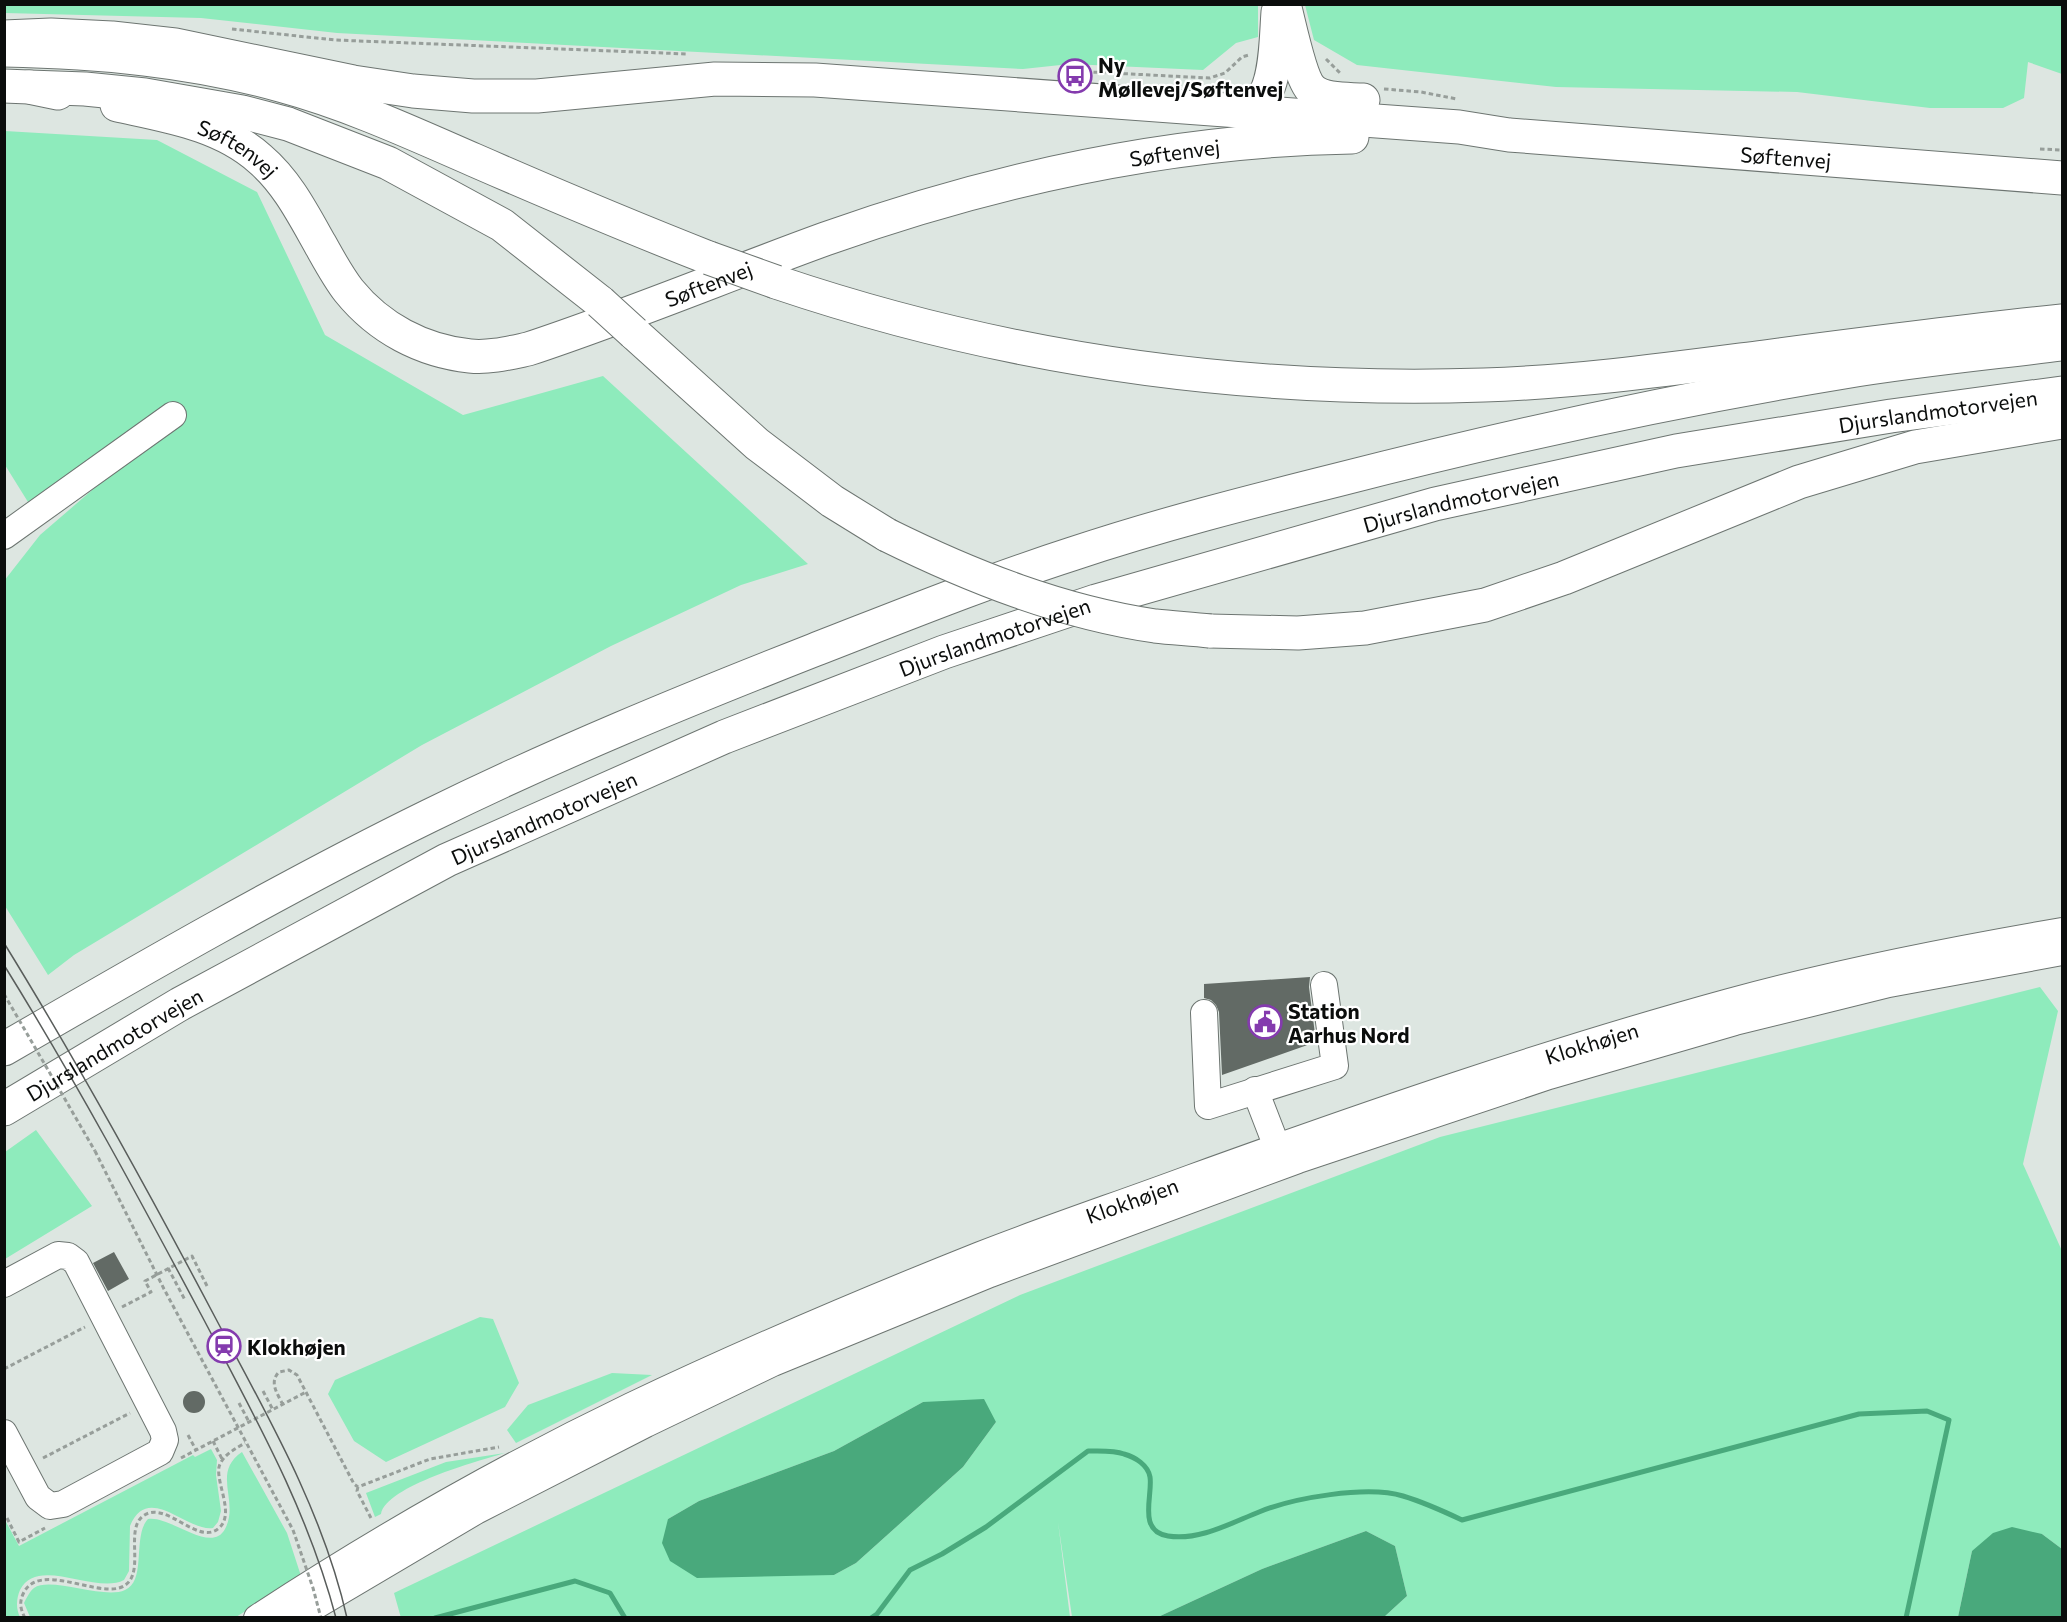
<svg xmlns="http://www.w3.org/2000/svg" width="2067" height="1622" font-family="Commissioner,sans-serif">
<rect width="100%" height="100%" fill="#dde6e1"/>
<path fill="#8eebbc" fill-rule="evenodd" d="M5 4H1258V37L1236 43 1203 70 1070 64 1023 69 337 33 201 18 5 13Z
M1305 5H2062V74L2028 62 2024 98 2003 108H1930L1797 92 1556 87 1357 65 1314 40Z
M5 131 157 140 257 192 325 335 463 415 603 376 808 564 741 585 611 646 422 745 74 955 48 975 5 906 4 581 40 535 134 454 28 502 5 465Z
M2040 987 2058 1011 2023 1164 2062 1251V1549L2042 1534 1972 1551 1958 1617H1384L1407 1596 1395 1546 1366 1531 1262 1569 1158 1617H1072L1058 1522 1070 1617 401 1618 394 1593 1020 1295 1440 1137ZM923 1402 996 1422 963 1467 856 1563 834 1575 668 1519 699 1501 834 1451Z
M36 1130 92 1206 5 1259V1152Z
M480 1317 493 1319 519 1383 505 1407 386 1462 354 1441 328 1394 335 1380Z
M612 1373 652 1375 516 1443 507 1430 528 1405Z
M211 1449 217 1460 216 1475 221 1511 218 1522 213 1528C187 1532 148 1482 130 1526L129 1571 124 1580C96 1595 37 1555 20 1590 16 1599 16 1609 20 1617H5V1520L19 1546 193 1455 195 1457Z
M242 1452 287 1533 301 1576 236 1617H30L24 1603C27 1597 30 1591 34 1588 51 1576 104 1600 125 1590 147 1581 132 1536 148 1519 170 1515 211 1555 225 1529 240 1501 211 1473 242 1452Z
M505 1453C478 1461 386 1486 381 1514L375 1517 366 1493 446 1462Z"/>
<path fill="#49a97c" d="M984 1399 996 1422 963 1467 856 1563 834 1575 697 1578 670 1561 662 1543 668 1519 699 1501 834 1451 923 1402Z
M2012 1527 2042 1534 2062 1549V1617H1958L1972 1551 1993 1533Z
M1366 1531 1395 1546 1407 1596 1384 1617H1158L1262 1569Z"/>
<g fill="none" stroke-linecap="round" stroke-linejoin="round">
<path stroke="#49a97c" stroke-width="5" d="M435 1618 575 1581 610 1593 625 1618
M871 1618 877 1614 910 1570 942 1554 986 1527 1088 1451C1099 1451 1114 1450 1124 1454 1135 1457 1148 1465 1150 1477 1153 1496 1137 1531 1168 1536 1199 1541 1231 1523 1259 1512 1293 1498 1367 1485 1403 1496 1423 1502 1443 1511 1462 1520L1859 1414 1927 1411 1949 1420 1906 1618"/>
</g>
<path fill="#626a65" d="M1310 977 1309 987 1316 1042 1222 1075 1219 1012 1216 1005 1211 1000 1204 998V984Z
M114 1252 129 1279 108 1291 93 1263Z
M183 1402a11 11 0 1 1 22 0a11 11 0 1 1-22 0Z"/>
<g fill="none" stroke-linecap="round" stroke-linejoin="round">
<g stroke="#6d7571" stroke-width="28">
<g id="minor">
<path d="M4 536 173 415"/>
<path d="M1204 1013 1208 1106 1335 1066 1324 985"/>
<path d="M1255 1090 1277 1147"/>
<path d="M4 1284 58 1255 68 1256 76 1262 163 1431 165 1440 160 1452 63 1504 50 1506 38 1497 4 1433"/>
<path id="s1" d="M257 1618C376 1540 502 1468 631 1406 745 1352 862 1302 980 1255 1049 1228 1121 1204 1191 1178 1368 1114 1547 1052 1729 1002 1838 972 1951 950 2062 931"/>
<path d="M295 1618 476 1511 646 1424 773 1363 990 1274 1298 1160 1549 1076 1735 1022 1889 984 2062 952"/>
</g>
</g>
<g stroke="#6d7571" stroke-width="35">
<g id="major">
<path d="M1284 4C1289 22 1300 79 1312 90 1324 101 1348 99 1363 100"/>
<path id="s2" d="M4 37 51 35 112 38 175 45 353 82 413 91 473 96H537L715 79 815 80 1459 127 1509 135 2062 178"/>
<path d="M4 86 29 87 58 93"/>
<path id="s3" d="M117 105C167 116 221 124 260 159 287 182 303 214 320 244 329 260 338 277 349 291 379 328 422 351 470 356 489 358 509 353 528 349 628 316 726 275 825 239 994 179 1172 140 1352 137"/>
<path d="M1237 111C1244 109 1253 107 1259 102 1277 86 1276 36 1278 12"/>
</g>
</g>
<g stroke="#6d7571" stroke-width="35">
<g id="highway">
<path d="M4 50C99 52 192 60 283 86 349 104 412 133 474 160 552 194 630 227 709 258"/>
<path d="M29 87 85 89 145 95 242 112 288 124 388 163 502 225 600 302"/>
<path d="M776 282C1004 359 1243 393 1484 385 1577 382 1671 369 1764 357 1863 344 1963 331 2062 321"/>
<path d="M634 333 757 444 832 501 887 535"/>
<path d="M1210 631 1298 633 1365 628 1485 605 1564 578 1799 482 1915 447 2062 422"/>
<path d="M4 1049C144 968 284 887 429 816 555 754 684 701 814 650 899 617 985 582 1072 554 1159 525 1249 502 1337 480 1505 437 1673 400 1844 372 1916 360 1990 353 2062 344"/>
<path id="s4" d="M4 1109 180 1004 447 860 724 737 944 652 1096 601 1435 504 1676 451 1891 416 2062 393"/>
</g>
</g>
<path stroke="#979e9a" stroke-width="3" stroke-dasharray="4.5 3" stroke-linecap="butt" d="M232 29 335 40 687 54
M1326 59 1340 73
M1071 71 1210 78 1225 73 1242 57 1249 55
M1384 89 1421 92 1457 99
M2040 149 2062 150
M95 1151 164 1289 293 1530
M168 1268 185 1300
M122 1307 151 1292 145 1281 192 1256 208 1288
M4 1369 85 1327
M263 1391 273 1410
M239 1403 249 1422
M283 1405C277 1393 269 1382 279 1372L289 1370 297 1375 354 1484 358 1487 430 1459 499 1447
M188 1435 196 1450 306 1392
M213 1441 223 1461
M43 1458 130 1413
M181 1458 196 1450
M358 1487 357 1491 372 1520
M7 1518 19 1542 45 1528
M25 1618C20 1608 19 1602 24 1592 40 1563 93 1595 119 1588 149 1579 123 1531 143 1516 166 1499 198 1547 219 1528 235 1514 216 1484 219 1467 222 1455 237 1448 245 1443"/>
<use href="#minor" stroke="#fff" stroke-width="26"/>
<use href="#major" stroke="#fff" stroke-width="33"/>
<use href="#highway" stroke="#fff" stroke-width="33"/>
<path stroke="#595d5b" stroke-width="1.5" d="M4 943C80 1066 149 1192 216 1319 267 1415 323 1511 347 1618
M4 965C76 1081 140 1200 204 1320 255 1417 308 1511 336 1618"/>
<g stroke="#6d7571" stroke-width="35" stroke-linecap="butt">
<path id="highway-bridge" d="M709 258 776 282
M600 302 634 333
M887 535C972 577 1061 612 1155 626 1173 628 1192 629 1210 631"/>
</g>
<path stroke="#979e9a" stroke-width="3" stroke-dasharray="4.5 3" stroke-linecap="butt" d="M4 994 95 1151
M293 1530 313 1588 321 1618"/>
<use href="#highway-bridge" stroke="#fff" stroke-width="33"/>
</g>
<defs>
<g id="bus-ring" transform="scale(1.725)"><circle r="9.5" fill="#fff" stroke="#843bae" stroke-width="1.5"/><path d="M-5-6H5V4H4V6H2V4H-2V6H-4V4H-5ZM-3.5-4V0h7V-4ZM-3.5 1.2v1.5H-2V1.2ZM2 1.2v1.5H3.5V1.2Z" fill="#843bae"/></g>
<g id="civic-ring" transform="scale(1.725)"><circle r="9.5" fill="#fff" stroke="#843bae" stroke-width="1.5"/><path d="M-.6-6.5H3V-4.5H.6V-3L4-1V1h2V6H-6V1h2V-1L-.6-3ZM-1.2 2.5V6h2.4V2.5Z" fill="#843bae"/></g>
<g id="station-ring" transform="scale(1.725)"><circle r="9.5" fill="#fff" stroke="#843bae" stroke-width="1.5"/><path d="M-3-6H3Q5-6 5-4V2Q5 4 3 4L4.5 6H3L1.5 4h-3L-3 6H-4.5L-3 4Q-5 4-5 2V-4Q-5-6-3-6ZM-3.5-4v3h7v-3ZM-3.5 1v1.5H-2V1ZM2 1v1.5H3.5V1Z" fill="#843bae"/></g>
</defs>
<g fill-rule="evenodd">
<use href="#bus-ring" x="1075" y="76"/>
<use href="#civic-ring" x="1265" y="1022"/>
<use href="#station-ring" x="224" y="1346"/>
</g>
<g text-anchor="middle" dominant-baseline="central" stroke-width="4.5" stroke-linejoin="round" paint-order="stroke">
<g font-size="21" font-weight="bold" fill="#0b0d0c" stroke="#fff" text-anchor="start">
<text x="1098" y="64">Ny<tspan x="1098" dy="24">Møllevej/Søftenvej</tspan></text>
<text x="1288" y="1010">Station<tspan x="1288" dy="24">Aarhus Nord</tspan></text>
<text x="247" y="1346">Klokhøjen</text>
</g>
<g font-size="21" fill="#0b0d0c" stroke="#fff">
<text stroke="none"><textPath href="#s3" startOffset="130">Søftenvej</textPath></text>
<text stroke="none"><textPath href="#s3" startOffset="1192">Søftenvej</textPath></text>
<text stroke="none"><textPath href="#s2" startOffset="1791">Søftenvej</textPath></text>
<text stroke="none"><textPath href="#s3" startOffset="706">Søftenvej</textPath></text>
<text stroke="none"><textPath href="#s4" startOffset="2072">Djurslandmotorvejen</textPath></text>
<text stroke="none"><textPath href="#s4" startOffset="1586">Djurslandmotorvejen</textPath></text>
<text stroke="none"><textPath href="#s4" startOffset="1100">Djurslandmotorvejen</textPath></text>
<text stroke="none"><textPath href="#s4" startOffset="614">Djurslandmotorvejen</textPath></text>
<text stroke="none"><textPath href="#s1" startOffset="1458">Klokhøjen</textPath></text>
<text stroke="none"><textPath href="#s4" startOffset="128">Djurslandmotorvejen</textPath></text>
<text stroke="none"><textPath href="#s1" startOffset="972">Klokhøjen</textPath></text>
</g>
</g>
<rect width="2067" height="1622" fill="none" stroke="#0b0d0c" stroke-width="12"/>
</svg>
